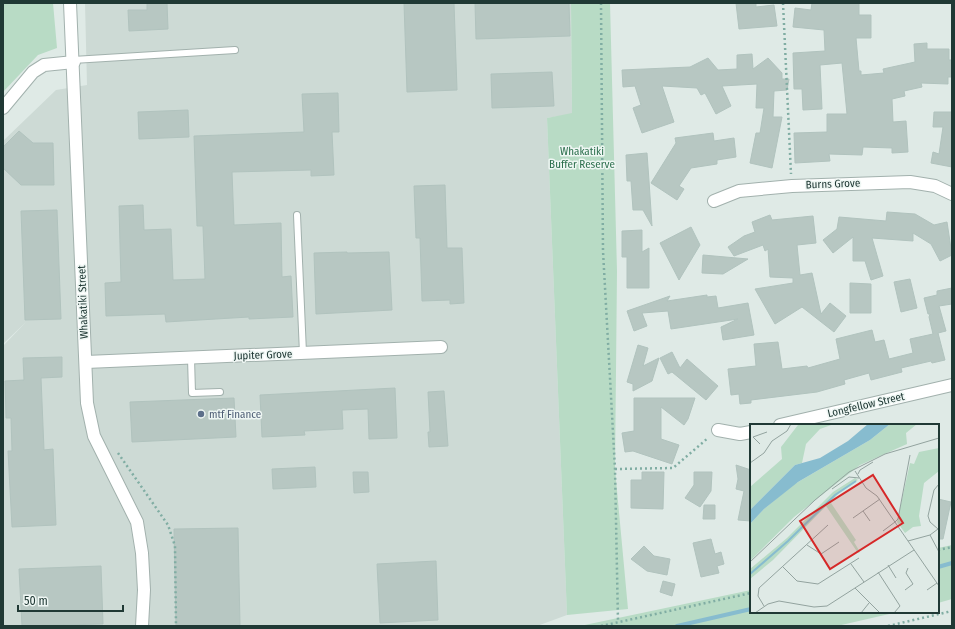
<svg xmlns="http://www.w3.org/2000/svg" width="955" height="629" font-family="'Fira Sans Condensed',sans-serif">
<rect width="100%" height="100%" fill="#dfeae6"/>
<path fill="#cddad5" d="M85 3H571L572 114 547 118 567 615 537 626H3V346L26 322 3 344V141L56 90 87 85Z"/>
<path fill="#b8dbc5" d="M3 3H53L57 48 38 55 3 92Z
M571 3H610L617 271 615 469 628 609 567 615 547 118 572 113Z
M952 545V599L938 603V548Z
M751 590V612H898L837 626H580Z"/>
<g fill="none" stroke-linecap="round" stroke-linejoin="round">
<path stroke="#87bccf" stroke-width="4" d="M938 567 952 563
M677 626 751 609"/>
</g>
<path fill="#b7c7c2" stroke="#b1c3be" d="M147 3H167L168 29 129 31 128 10H147Z
M404 3H454L457 90 407 92Z
M475 3H569L570 36 476 39Z
M736 3H756V7L774 5 777 26 739 29Z
M812 3H859V15H871V38H856L859 71H861V75L884 73 883 69 915 62 914 44 927 43V49H949V60H952V77H948V84L921 83 922 87 904 91 905 96 892 99 893 122 906 121 908 152 892 153V148L863 147 862 155 829 154 830 161 795 163 794 133 827 132V114H847L842 63 820 65 822 109 803 110 802 89H794L793 53 825 51 824 30 793 27 795 8 811 10Z
M752 54 753 69 768 58 782 73V79H789L787 90 774 91 773 117H782L772 168 750 163 756 133H760L764 108H756L757 84 722 86 731 106 716 114 705 93 701 95 697 88 662 86 674 122 642 133 633 108 641 105 635 86 623 87 622 70 690 67 708 58 718 70 737 69V55Z
M552 72 554 106 492 108 491 74Z
M338 93 339 132H332L334 175 311 176V170L232 172 234 225 281 223 282 277 291 276 293 317 249 319V317L166 322 165 314 106 316 105 283 121 282 119 206 143 205 144 230 171 229 173 280 205 279 203 226H197L194 136 304 132 302 94Z
M188 110 189 137 139 139 138 112Z
M934 112H952V167L931 163 933 152 939 154 943 127H933Z
M19 131 33 143H53L54 185H21L3 168V147Z
M713 133 714 141 734 138 736 157 717 160V164L691 168 679 186 684 189 677 200 651 183 676 143 675 138Z
M647 153 649 181 652 226 643 210H633L631 181H627L626 155Z
M445 185 447 248H462L464 303 450 304V300L422 301 420 238H416L414 186Z
M57 210 61 319 25 320 21 211Z
M887 212 915 214 934 225 947 222 952 255 940 261 931 244 913 233V241L872 238 883 276 871 280 865 261H853V237L833 253 823 240 837 229 839 217 886 221Z
M770 215 772 220 813 216 816 243 797 245 800 275 812 273 821 314 830 303 846 316 834 332 802 307 775 324 755 289 793 283V278L770 277 768 249 765 251 763 245 734 256 728 247 744 236 755 232 752 222Z
M691 227 700 245 679 280 660 243Z
M642 230V252L649 248V288H627V257H622V231Z
M347 252V253L389 252 392 310 316 314 314 253Z
M703 255 748 259 723 274 702 273Z
M910 279 917 308 901 312 894 282Z
M850 283 871 284V313H850Z
M952 288V304L939 306 946 331 938 333 945 360 932 363 931 361 901 368 902 372 871 380 869 373 844 380 845 384 817 392 751 400V403L740 404 739 394 731 395 728 369 756 366 754 344 778 342 782 369 807 366 808 368 840 359 836 339 872 330 875 342 884 340 889 359 913 353 910 339 933 334 929 317 930 314H928L924 298 937 295V291Z
M707 295V297L716 296 718 308 748 303 754 335 723 340 721 327 738 319 671 329 668 311 642 313 647 326 634 331 627 311 670 296 667 301Z
M638 345 648 348 643 366 659 358 652 381 633 391V384L627 382Z
M672 352 680 368 687 359 718 386 706 400 672 372 668 374 660 358Z
M62 357V377L41 378 44 450 53 449 56 525 12 527 8 451H12L11 418H6L5 381 24 380 23 358Z
M395 388 397 438 369 439 368 409 342 410 343 429 304 431 305 435 262 437 260 395Z
M444 391 448 446 429 447 428 432H430L428 392Z
M234 398 236 437 132 442 130 402Z
M634 398H695L688 419 684 425 661 407V439L679 445 672 464 633 451 625 452 622 433 634 431Z
M736 465 751 470V521L738 520 744 491 736 489 738 479Z
M315 467 316 487 273 489 272 469Z
M353 472H368L369 492 354 493Z
M642 472H664L663 509 631 508V480H642Z
M694 472H712L711 491 700 507 685 498 694 485Z
M938 499 951 502 943 539H938Z
M704 505H715V519H703Z
M238 528 240 626H176L174 529Z
M711 539 715 554 721 552 724 564 717 566 719 573 701 577 693 543Z
M644 546 654 556 670 559 667 575 647 571 631 559Z
M436 561 438 620 380 623 377 564Z
M101 566 103 624 22 626 19 569Z
M663 581 675 584 672 596 660 592Z"/>
<g fill="none" stroke-linecap="round" stroke-linejoin="round">
<g stroke="#a2b1ad" stroke-width="8">
<path id="service" d="M73 60 235 50
M297 215 303 353
M191 358 192 393 220 392"/>
</g>
<g stroke="#a2b1ad" stroke-width="14">
<path id="minor" d="M3 108 33 72 44 65 74 62
M714 201 739 191 792 186 910 182 935 186 952 194
M86 362 441 347
M780 425 952 385
M718 430 740 434 751 432"/>
</g>
<g stroke="#a2b1ad" stroke-width="14">
<path id="tertiary" d="M70 3 87 403 94 436 137 522 142 553 144 590 142 626"/>
</g>
<path stroke="#80ada3" stroke-width="2.5" stroke-dasharray="2 3" stroke-linecap="butt" d="M601 3 603 251 615 469 618 622
M783 3 791 174
M118 453 168 525 175 546 176 626
M615 469 673 468 708 438
M938 550 952 547
M601 626 751 593
M888 626 952 611"/>
<use href="#service" stroke="#fff" stroke-width="6"/>
<use href="#minor" stroke="#fff" stroke-width="12"/>
<use href="#tertiary" stroke="#fff" stroke-width="12"/>
</g>
<circle fill="#5c6f8a" stroke="#eff7f4" stroke-width="1.5" cx="201" cy="414" r="4"/>
<g text-anchor="middle" dominant-baseline="central" stroke-width="3" stroke-linejoin="round" paint-order="stroke">
<g font-size="11" fill="#2c6f4d" stroke="#eff7f4">
<text x="582" y="151">Whakatiki<tspan x="582" dy="13">Buffer Reserve</tspan></text>
</g>
<g font-size="11" fill="#203935" stroke="#eff7f4">
<text transform="translate(833 184) rotate(-2)">Burns Grove</text>
<text transform="translate(83 302) rotate(-92)">Whakatiki Street</text>
<text transform="translate(263 355) rotate(-2)">Jupiter Grove</text>
<text transform="translate(866 405) rotate(-13)">Longfellow Street</text>
</g>
<g font-size="11" fill="#4e5e75" stroke="#eff7f4" text-anchor="start">
<text x="209" y="414">mtf Finance</text>
</g>
</g>
<g transform="translate(750 424)">
<rect width="189" height="189" fill="#dfeae6"/>
<path d="M84 0 70 5 56 20 52 39 45 41 0 86V63L32 35 31 23 48 1ZM140 0H167L156 9 157 20 110 41 44 93 0 137V100L14 85 43 61 120 16ZM189 24V47L174 59 169 92 171 102 163 103 155 109 147 98 160 39 164 40 169 28ZM105 54 108 56 90 68 23 136 0 155V145L37 114 83 68ZM81 79 106 116 104 118 110 128 108 129 76 82Z" fill="#b8dbc5"/>
<path d="M118 0H140L120 16 48 58 14 85 0 100V86L45 41 70 34 98 17Z" fill="#87bccf"/>
<path fill="none" stroke="#87bccf" stroke-width="2" d="M0 150 38 117 85 71 106 57"/>
<path fill="none" stroke="#93a39f" stroke-width="1" d="M10 20 3 13 17 8M0 39 14 29 22 17 37 7 41 0M105 47 116 64 127 72 189 162M108 50 110 46 123 38M82 65 99 53 109 54M113 87 120 97M103 94 130 75M145 98 148 95 160 31M188 105 180 98 178 92 184 66 189 60M133 107 145 98M180 111 189 128M158 117 180 111 188 105M57 121 71 130 89 118M0 138 65 76 99 48 135 30 189 14M101 140 114 158M138 141 146 154M33 143 47 157 68 160 109 134M128 148 150 182 144 189M105 164 130 189M155 166 163 160 156 149 158 144M177 166 187 159M14 182 8 172 9 164 78 101M5 189 18 180 29 177 64 183 77 182 164 126M111 189 119 179"/>
<path fill="#d62828" fill-opacity="0.15" stroke="#d62828" stroke-width="2" d="M123 51 153 99 80 145 50 97Z"/>
<rect width="189" height="189" fill="none" stroke="#203935" stroke-width="2"/>
</g>
<rect width="955" height="629" fill="none" stroke="#203935" stroke-width="8"/>
<path d="M18 605v6h105v-6" fill="none" stroke="#203935" stroke-width="2"/>
<text x="24" y="605" font-size="12" fill="#203935" stroke="#eff7f4" stroke-width="3" paint-order="stroke">50 m</text>
</svg>
